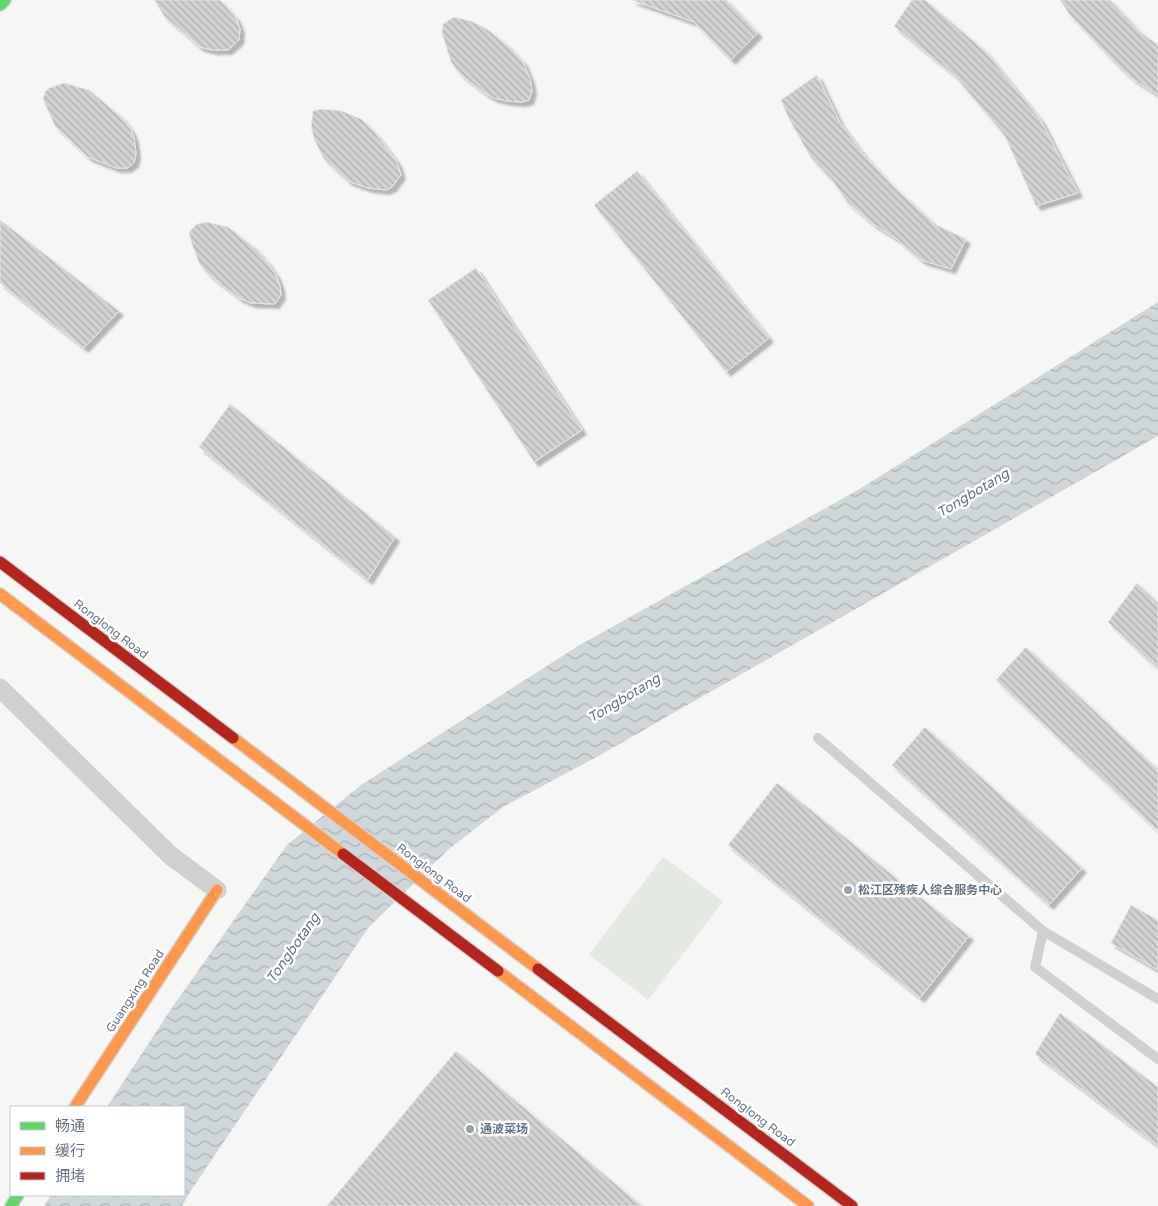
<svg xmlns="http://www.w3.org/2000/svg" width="1158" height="1206" font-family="'Varela Round','Noto Sans SC',sans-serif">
<defs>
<pattern id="water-waves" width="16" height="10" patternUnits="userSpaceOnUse" patternTransform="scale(1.25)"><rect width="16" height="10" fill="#d0d7da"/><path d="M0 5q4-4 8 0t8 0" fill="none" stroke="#acb3b6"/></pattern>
<pattern id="building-back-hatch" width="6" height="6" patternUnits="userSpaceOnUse" patternTransform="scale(1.25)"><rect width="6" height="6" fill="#d1d2d2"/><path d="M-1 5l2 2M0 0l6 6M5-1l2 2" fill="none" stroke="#adafb0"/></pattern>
<filter id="shadow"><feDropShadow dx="4.5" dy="4.5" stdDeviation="1" flood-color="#0004"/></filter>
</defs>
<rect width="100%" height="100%" fill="#f6f6f5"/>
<path fill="#e5e9e3" d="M663 857 723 901 648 1000 589 955Z"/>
<path fill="url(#water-waves)" d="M1158 302V436L593 759 503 807 449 849 368 928 190 1192 182 1206H44L51 1195H184V1107H107L169 1012 287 845 361 785 578 646 858 490Z"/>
<path fill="url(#building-back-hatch)" stroke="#e6e6e4" filter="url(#shadow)" d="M154 0H220L236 18 240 29 239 40 228 50H212L200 47 165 17Z
M632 0H726L758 33 731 60 694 22Z
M912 0H925L985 51 1040 119 1078 193 1036 206 1005 136 955 76 894 26Z
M1060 0H1110L1140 32 1158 45V95L1133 79 1118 66 1070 15Z
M454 17 471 21 487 29 508 46 523 62 530 79 532 91 529 100 521 102 507 101 494 98 486 94 460 74 451 62 442 33 443 24Z
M817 75 840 123 865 156 893 186 936 225 966 239 951 269 921 260 897 239 873 224 847 202 832 180 811 158 788 117 781 100Z
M64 83 89 90 121 117 131 130 134 138 136 154 134 163 127 168H116L88 157 55 126 43 99 45 92 49 88Z
M322 109 342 111 361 119 376 134 397 162 401 175 392 187 386 190 368 188 348 181 324 159 314 139 311 126 313 111Z
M637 171 769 338 726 372 594 205Z
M0 220 119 311 84 348 0 283Z
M207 222 228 227 256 249 267 262 276 275 280 286 281 295 275 304 251 303 239 298 208 274 199 263 192 244 189 232 197 224Z
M476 268 582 430 534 462 428 300Z
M230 404 395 537 368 580 199 447Z
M1137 583 1158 603V669L1108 622Z
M1026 647 1158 770V831L996 680Z
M925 727 1082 868 1049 905 892 765Z
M777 783 969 936 920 998 728 845Z
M1131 905 1158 920V970L1111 943Z
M1060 1013 1158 1087V1146L1035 1054Z
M456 1051 642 1206H327Z"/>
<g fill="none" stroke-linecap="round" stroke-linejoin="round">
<g stroke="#d1d3d4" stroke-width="14">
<path id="fast" d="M0 5 5 0
M11 1206 18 1195"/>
</g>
<g stroke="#d1d3d4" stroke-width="14">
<path id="slow" d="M0 594 343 854
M233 738 538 969
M498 971 808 1206
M75 1107 217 890"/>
</g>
<g stroke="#d1d3d4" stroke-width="14">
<path id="jam" d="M0 562 233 738
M343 854 498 971
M538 969 852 1206"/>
</g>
<path stroke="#cfd1d1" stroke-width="10" d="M818 738 1043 931 1035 967 1158 1059
M1043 931 1158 999"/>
<path stroke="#cfd1d1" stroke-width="19" d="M0 688 171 856 217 890"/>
<use href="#fast" stroke="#63d668" stroke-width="11"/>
<use href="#slow" stroke="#ff974d" stroke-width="11"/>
<use href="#jam" stroke="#b3261e" stroke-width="11"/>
</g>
<g fill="#97a2ae" stroke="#fff" stroke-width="2">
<circle cx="848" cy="890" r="5"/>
<circle cx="470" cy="1129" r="5"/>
</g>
<g text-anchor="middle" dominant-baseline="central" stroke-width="5" stroke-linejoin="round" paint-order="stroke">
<g font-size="12" fill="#647587" stroke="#fff">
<text transform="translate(111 629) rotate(37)">Ronglong Road</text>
<text transform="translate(434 873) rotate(37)">Ronglong Road</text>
<text transform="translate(135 991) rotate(-57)">Guangxing Road</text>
<text transform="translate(758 1117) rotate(37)">Ronglong Road</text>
</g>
<g font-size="12" font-weight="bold" fill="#647587" stroke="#fff" text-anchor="start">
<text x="858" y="890">松江区残疾人综合服务中心</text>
<text x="480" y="1129">通波菜场</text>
</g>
<g font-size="14" font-style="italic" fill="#607783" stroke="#fff">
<text transform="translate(973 493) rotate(-31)">Tongbotang</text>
<text transform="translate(624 698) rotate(-31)">Tongbotang</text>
<text transform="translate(293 948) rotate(-55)">Tongbotang</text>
</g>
</g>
<rect x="10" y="1106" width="175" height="90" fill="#ffffff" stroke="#c1c8cf"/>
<rect x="20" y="1122" width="25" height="8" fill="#63d668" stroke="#c1c8cf"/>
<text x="55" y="1131" font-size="15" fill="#647587">畅通</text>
<rect x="20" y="1147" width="25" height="8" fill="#ff974d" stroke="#c1c8cf"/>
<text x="55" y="1156" font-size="15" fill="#647587">缓行</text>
<rect x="20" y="1172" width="25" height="8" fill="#b3261e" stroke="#c1c8cf"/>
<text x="55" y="1181" font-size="15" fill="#647587">拥堵</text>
</svg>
